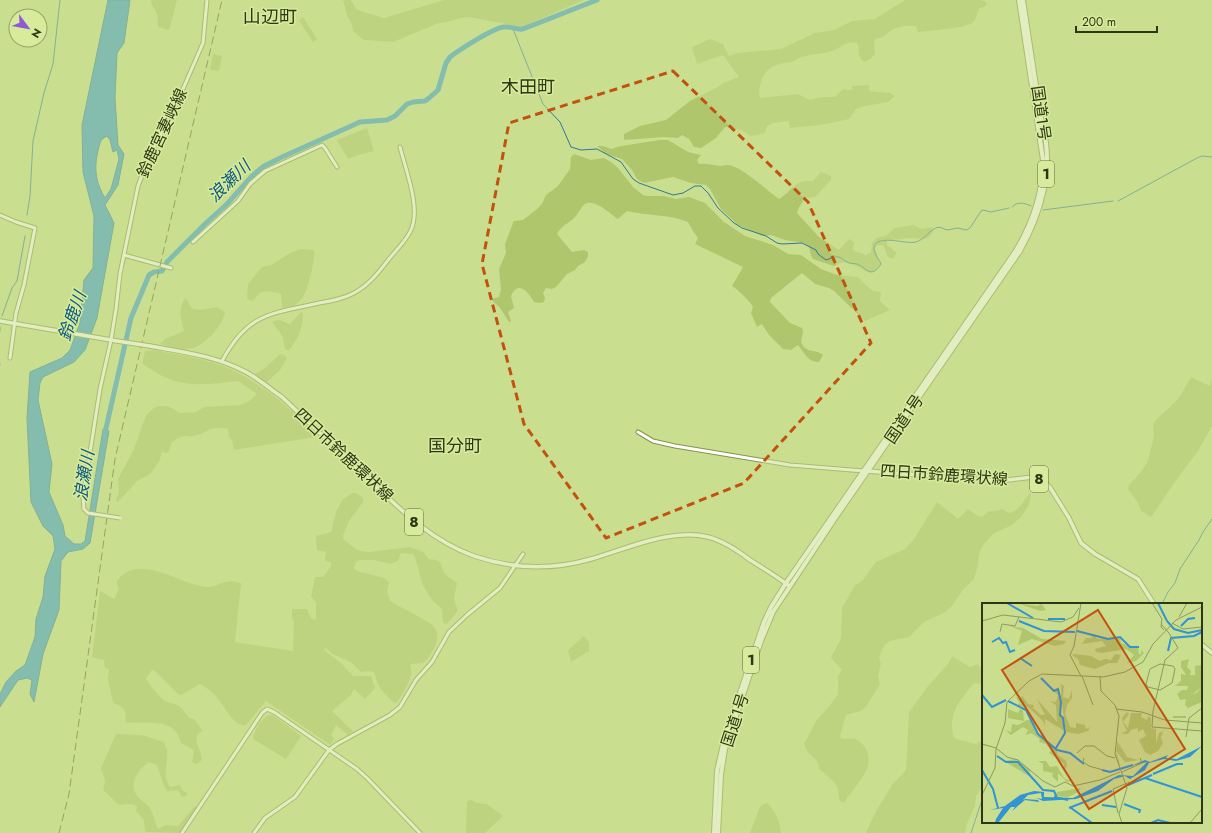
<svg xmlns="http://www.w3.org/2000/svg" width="1212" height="833" font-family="Jost,'Noto Sans JP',sans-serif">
<rect width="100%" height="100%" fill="#cade8f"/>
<path fill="#b0c66d" d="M151 0H177L169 30 158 27C158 21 158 15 155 10 153 6 151 5 151 0Z
M343 0H351L356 9 360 11 384 18 444 0H584L522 27 469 17C458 17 450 23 439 23L393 42 365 40 362 39 353 31 351 22 347 15Z
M905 0H981L985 1 987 4 984 7 979 8C977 13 977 19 972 23 966 28 928 31 918 32L916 26H904L893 29 883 37 875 39 874 43 875 54C871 59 863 66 860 57 858 53 859 48 858 44 848 39 841 48 832 51 823 54 812 54 802 57 798 58 795 61 791 62 783 64 775 63 768 70 761 76 758 89 760 98L798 94 810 100 822 97H835L843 89 849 90 852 89V86L869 85V91L890 93 895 96 888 102 865 106 856 109 849 119 821 125 790 128 789 121 773 123 767 126 765 133 751 136 741 130 727 127H725L716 138 701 148 694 147 689 139 682 135 678 138 664 137 624 140V134L640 126 666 120 690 101 718 87 723 83 739 77 723 55 697 64 692 47 710 39 723 44 729 56 737 53 781 49 815 33 834 30 852 21 875 19Z
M303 17 317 39 313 42 299 20Z
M213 54 222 56 219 71 210 70Z
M367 128 374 151 355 156 348 159 337 140Z
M660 140H668L688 152 701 155 697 160 699 164C707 163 714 166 721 166 723 166 725 165 727 165 741 165 767 191 779 199 794 190 794 179 813 181L821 172 831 176V180L815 197 805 198 798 209 797 213 819 237 839 250 849 239 854 242 853 248 854 251 866 255 871 252 872 243 876 238 886 236 892 230 895 228 913 225 922 229 932 227 933 231C927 243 922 238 912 238 907 238 890 240 887 241V245L896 252V254L893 259 888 257 883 245H877L875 248 880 264C872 279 866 271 856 266 852 264 847 263 843 262L834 266 813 259 811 255 809 247 804 243 785 240 771 235 763 236 738 225 721 209 710 189 706 185 691 183 673 177 644 183 637 179 632 170 622 159 606 154 597 146H603L611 149 621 146Z
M574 154 591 160 604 158 611 162 618 168 633 187 643 195 647 196H664L676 199 689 197 705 203 724 222 745 236 773 245 788 254 801 255 821 269 837 275 858 277 869 288 873 291 881 292 880 301 890 310 865 321 834 291 829 288 815 284 802 273 771 298 770 302 790 323 802 328 803 332 801 342C807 355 815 348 823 355L819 362C808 363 804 352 798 345L791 350 783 349 769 335 762 324 757 327 751 313 753 307C751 302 737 289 732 286L743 267 695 244 698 238 693 231 688 222C669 214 647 216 627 211L618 219C611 214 594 198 585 204 580 208 579 213 575 217 569 223 561 226 557 234L572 252 584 250 588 252V256L585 262 578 266 575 270 567 274 556 287 552 289 546 288 543 293 545 298 544 302 540 303 534 302C528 291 518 280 511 296L514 308 508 312 511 321 509 322 500 308 491 299 499 297 501 289 499 269 506 253 505 244 513 223 514 221 523 220 537 209 542 204 546 195 558 186 570 169 571 157Z
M301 249 314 250C316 257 308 290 303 297 299 303 292 307 285 310L282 307 281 294C275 292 266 290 260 293 257 295 255 299 252 301L247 299 248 284 262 267 271 265 290 253Z
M185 298C189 301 188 303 191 307 194 312 212 308 217 307L225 312C223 326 203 348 188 349 179 350 169 346 160 344L165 339 184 331C181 316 177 314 185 298Z
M301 312 303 313C304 325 297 343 288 351L285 349 283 337 273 323V321L280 320 290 324Z
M154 350C174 354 195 357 215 363 254 376 288 406 317 435L316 437 234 450 232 440 229 437 228 429C208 425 209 433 193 436 187 438 193 436 186 436 181 436 176 439 172 442L168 453 162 452 159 462 150 474 137 481 118 502 116 501 119 491 118 479 134 449 146 415 155 407 159 406H168L180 413 196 412 204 407 240 405 249 401 257 394 238 381C199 386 175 389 142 363L145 351Z
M280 354 284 355 287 358 280 370 266 383 255 374 265 368Z
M1191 377 1210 386 1212 379V426L1198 451 1182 472 1151 517 1141 511 1138 503 1128 489 1129 485 1141 472 1148 461 1154 436 1153 423 1179 398Z
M352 493H356L363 498V502L349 521 343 536 344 540 357 550 361 551 369 552 410 547 423 552 429 559C446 560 439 567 446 575 449 578 454 580 457 583L454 599 458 611 447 624 443 623 442 612 441 608 433 601 423 586 415 557 413 554 401 553 398 561 390 564 374 560H360L356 562 354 568 357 571 384 578 389 582 387 591 390 601C397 605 404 609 412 613 428 622 445 627 434 649 431 653 429 658 425 661 420 665 415 662 410 665 411 669 412 672 411 675 410 682 400 701 395 703 385 696 376 685 375 673L369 671 361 672 352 663 331 653 326 648 324 650 342 664 353 676H371L375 688 365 699 354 689 351 695 332 711 353 731 348 735 336 725 331 735 334 739 330 745 266 701 246 725C235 727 227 711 221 703 217 696 208 688 200 684L181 695H179L154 670H152L146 678C147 683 162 700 167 702 171 704 176 703 179 706 183 709 186 714 189 718L194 719 203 731C189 737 202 749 202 760L197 764 192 762 194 751 191 748 182 744C179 740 179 735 176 732 165 718 142 725 126 722 125 709 126 708 113 703L108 680 109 669 105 668 104 660 92 657 100 591 114 599 119 589C119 587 117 586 117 584 116 581 119 578 121 576 145 555 182 586 208 587 214 587 220 583 226 582 231 581 237 582 241 583L235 642 293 651 294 621 292 619V609H307L311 618 316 620V603L311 596 315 577H322L324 576 331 566V562L325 561 326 552 317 550 316 536 331 532 336 512 342 500Z
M1031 493 1029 505 1021 517 1012 525 993 534 983 545 979 554 978 565 974 579 963 590 952 606 944 613 924 622 909 637 890 641 886 644 882 649 879 659 881 663 878 676 880 684 879 686 865 708 861 711 846 715 840 736 842 739C846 739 852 738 855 739 865 742 871 756 868 766 866 774 853 791 847 798L845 802H841C838 798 839 794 838 789 835 781 825 774 819 769L818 762 807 751 804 744 816 721 830 705 838 694V676L842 670 831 658 841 638 842 608 855 585 862 581 876 562 905 549 914 539 937 502 958 519 968 509 978 516 982 517 989 511C994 512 998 510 1003 509L1008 513C1019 511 1023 502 1029 494Z
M584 636 589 642V651L571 662 568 650Z
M952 656 970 667 977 664 983 669V684L974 683C959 703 949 710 953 736L956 739 976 744 983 740V786L976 796 975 806 966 826 965 833H866L876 811 892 785 906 770 909 712 928 686 948 664Z
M269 715H273L301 736 286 759 253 739C253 732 262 718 269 715Z
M116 734 142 735 164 742C165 745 167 748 167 751 169 765 161 774 170 787L180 785 183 791 187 793 186 796 182 797 178 790 167 791 164 786 157 765 149 762C139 768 129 783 136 794 140 800 146 803 150 808 154 814 155 823 158 829L166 825 178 826 195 806 198 808 179 833 146 832 145 831 144 820 136 811 137 807C132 802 125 805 119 805L103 790 105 781 101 768Z
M471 800 477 803 487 804 503 816 485 833H466L467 801Z
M767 803C776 812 780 820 781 833H750L760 807 763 804Z"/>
<path fill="#3095d2" stroke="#2f7899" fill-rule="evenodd" d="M108 0H130L124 43 117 53 115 98 118 145 124 154 118 185 105 205 114 223 97 318 85 350 74 362 43 377 40 383 38 400 52 464 49 492 63 525 65 536 74 544H81L85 541 103 429 109 431 90 543 83 549 68 552 61 561 59 610 43 654 34 702 30 694 32 680 27 678 18 680 0 707V694L6 682 16 671 25 665 35 637 36 619 43 597 45 576 55 549 53 536 43 526 31 502 27 418 30 372 62 358 70 350 80 323 84 280 93 268 94 216 83 172 82 125ZM107 136 110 140 113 152 117 150 119 159 111 189 105 198C93 178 94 162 101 140Z"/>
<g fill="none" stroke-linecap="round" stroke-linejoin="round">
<path stroke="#2f7899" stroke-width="1" d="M513 29 543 104 560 122 571 147 581 150 597 149 621 162 633 179 639 183 673 195 683 193 695 186H701L708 193 718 208 734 223 742 228 766 236 777 243 782 244 802 243 816 250 818 254 826 260C830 259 834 256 839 257 842 258 844 261 847 262 850 264 853 263 857 264 866 267 871 280 881 264 880 260 875 256 874 250 873 232 907 245 916 242 926 239 929 229 939 227L947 230 958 228 966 230 970 228 981 211 983 210 991 212 1009 208
M1118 201 1197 158 1202 156 1212 157
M1012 207C1017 201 1025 203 1031 206
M1043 210 1113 201
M27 215 30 196 33 141 44 93 53 64 60 0
M2 316 12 288 17 281 25 236
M0 331V327
M0 364V365
M1162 604 1168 592 1175 583 1180 569 1199 540 1203 532 1212 519
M971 833 983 797"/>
<path stroke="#3095d2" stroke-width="5" d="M104 437 131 318 149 275 154 272 162 271 167 262 206 223 227 204 252 176 264 166 280 158 360 122 387 120 395 116 407 104 413 102 425 101 429 98 438 90 446 63 450 57C459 50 495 27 504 27 511 26 515 30 523 29L597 0"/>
<g stroke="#839548" stroke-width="5">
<path id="tertiary" d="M0 215 16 222 35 228 24 285 16 313 10 358
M193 242 238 201 250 184 265 171 322 145 325 148 337 167
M124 255 171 268
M222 361C248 313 270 314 319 303 331 301 343 299 354 293 369 285 378 273 389 259 396 250 406 241 411 230 421 208 406 171 400 147
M638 432 653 441 675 446 790 465 864 471
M84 509 83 497 100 389 111 340
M182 833 262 713 267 709 274 712 357 769 368 779 420 833
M254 833 265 818 295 797 329 750 337 744 390 715 400 707 416 680 432 662 449 632 467 615 500 588 523 554"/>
</g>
<g stroke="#839548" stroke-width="5">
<path id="secondary" d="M111 340 116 309 120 274 138 186 150 154 176 105 203 43 207 0"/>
</g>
<g stroke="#839548" stroke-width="5.5">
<path id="primary" d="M0 321 117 341
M150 346C183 352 216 356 246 372 259 379 270 389 282 397 309 423 336 448 363 474 397 506 429 540 474 556 512 569 553 570 591 559 627 549 670 528 708 537 724 541 737 550 750 560 763 568 776 576 788 585
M867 471 999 481 1033 477 1039 479 1045 482 1051 489 1069 518 1081 543 1095 554 1138 579 1154 604
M1201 644 1212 653"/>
</g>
<g stroke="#839548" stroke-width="6">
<path id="trunk" d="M714 833 717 771 724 740 764 622 771 607 786 583 1015 252C1032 224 1043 193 1043 160L1019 0
M718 833 721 775 725 749 761 641 773 612 836 517 1020 251C1041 214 1055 167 1042 125L1023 0"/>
</g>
<use href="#tertiary" stroke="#fff" stroke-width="3"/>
<use href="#secondary" stroke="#fff" stroke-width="3"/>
<use href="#primary" stroke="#fff" stroke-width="3.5"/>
<use href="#trunk" stroke="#fff" stroke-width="4"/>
<path stroke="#505b30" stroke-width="1" stroke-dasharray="8 4" stroke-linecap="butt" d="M59 833 69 794 115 459 222 0"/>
<g stroke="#839548" stroke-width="5" stroke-linecap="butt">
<path id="tertiary-bridge" d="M84 509 88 513 120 518"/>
</g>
<g stroke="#839548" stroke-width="5.5" stroke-linecap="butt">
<path id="primary-bridge" d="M117 341 150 346"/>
</g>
<use href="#tertiary-bridge" stroke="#fff" stroke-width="3"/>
<use href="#primary-bridge" stroke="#fff" stroke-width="3.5"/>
</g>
<path d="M0 0H1212V833H0ZM673 71 808 202 871 343 744 483 606 538 524 424 482 264 509 123Z" fill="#cade8f" fill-opacity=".55" fill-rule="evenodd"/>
<path fill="none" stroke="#c3520e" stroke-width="3" stroke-dasharray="8 5" stroke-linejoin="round" d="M673 71 808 202 871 343 744 483 606 538 524 424 482 264 509 123Z"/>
<g text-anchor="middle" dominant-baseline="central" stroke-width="3" stroke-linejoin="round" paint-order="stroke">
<g fill="#d7eb9c" stroke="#616c3e" stroke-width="1">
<rect x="1038" y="161" width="16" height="26" rx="3"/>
<rect x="1030" y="466" width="18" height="26" rx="3"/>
<rect x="405" y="509" width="18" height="26" rx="3"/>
<rect x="743" y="647" width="16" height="26" rx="3"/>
</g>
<g font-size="15" font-weight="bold" fill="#2e3615">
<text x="1046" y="174">1</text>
<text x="1039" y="479">8</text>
<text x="414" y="522">8</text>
<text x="751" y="660">1</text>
</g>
<g font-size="16" fill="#2e3615" stroke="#d7eb9c">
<text transform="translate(1041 113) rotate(82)">国道1号</text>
<text transform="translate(162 133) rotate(-65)">鈴鹿宮妻峡線</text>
<text transform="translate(904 419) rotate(-56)">国道1号</text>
<text transform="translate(344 455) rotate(43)">四日市鈴鹿環状線</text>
<text transform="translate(944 475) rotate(4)">四日市鈴鹿環状線</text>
<text transform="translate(735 720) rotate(-72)">国道1号</text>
</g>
<g font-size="17" font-style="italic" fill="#0c5780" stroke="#d7eb9c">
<text transform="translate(229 181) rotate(-44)">浪瀬川</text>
<text transform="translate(72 316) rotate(-71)">鈴鹿川</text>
<text transform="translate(84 476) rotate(-81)">浪瀬川</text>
</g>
<g font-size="18" fill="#2e3615" stroke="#d7eb9c">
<text x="270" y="17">山辺町</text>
<text x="528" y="87">木田町</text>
<text x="455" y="446">国分町</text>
</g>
</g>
<g transform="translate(982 603)">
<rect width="220" height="220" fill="#cade8f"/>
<path d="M35 0 56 3 59 0 64 7 58 8ZM28 23 41 25 60 36 84 38 82 41 73 43 50 36 36 42 40 28ZM109 31 114 32V35L117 36 138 34 139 40 156 45 157 51H159V47L162 50 154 58 145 60 152 52 144 46 120 50 114 49 113 46 124 43 120 38 100 41 104 35H110ZM93 51 109 53 118 58 123 56 129 57 133 51 139 52 135 60H127L113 66 98 62 96 56 90 52ZM207 56 205 64 209 68 208 72H213V63L220 62V84L213 89 212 92 219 85 220 99 206 105 203 102 204 96 198 97 195 91 200 87H205L206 83H193L199 78V71L204 72 199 64V58ZM79 81 82 83 81 94 87 96 90 87V95L85 102 83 111 88 124 94 125V120L103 122 104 126 108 124 106 128 96 131 84 129 79 94 78 112 82 119 81 127 63 116V123L61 118 46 104 35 103 37 100 42 102 37 99 33 93 36 95 40 93 46 101 52 102 51 105 59 112H63L55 96 75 119 74 102 68 98 74 99 76 92 66 83 71 87 73 85 72 87 76 86 79 94ZM26 106 36 110 38 106 41 107 42 118 26 115ZM145 109 147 111 141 119 146 125 149 110H160L159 114 165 117 166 113 169 115V125L174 126V140L177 130 181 128 179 135 181 140 176 148 168 152 163 149 157 137 164 133 161 126 156 129V125L149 127 146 131 139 130 145 128 141 120 140 115ZM45 117H48L56 132 73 144 76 152 84 158 85 163 82 168V161L67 150 69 147 64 141 57 139 58 136 49 130 45 132H44L46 127 41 124 29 132 23 127 29 129 30 121 36 122ZM135 138 145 154 157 157 143 159 134 148 139 164 134 155ZM33 156 47 166 49 173 55 178 22 158ZM56 158H64L68 164 75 163 82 175 86 177 89 176V178L85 179 76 170V179L70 173 71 170 61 168V161ZM99 185 96 189 86 194 73 193 75 189Z" fill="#b0c66d"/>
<path d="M220 143 208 154 194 158 182 156 167 160 163 167 148 176 143 173 132 176 116 188 94 196 61 198 54 195 60 196 59 190 46 192 40 198 43 196 56 197 57 199 43 197 30 208 33 204H29L16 220H13L14 216 21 205 8 207 23 203 38 192 52 188 62 189V194L91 195 137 172 151 173 165 159 149 163 163 157 168 159 186 152 184 155 195 156Z" fill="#3095d2"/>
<path fill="none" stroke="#3095d2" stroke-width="2" d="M25 0 51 15M176 0 185 18 192 26 206 30 220 27M66 16H83M37 18 62 28 93 29M199 23 206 16 213 15M95 28 126 36 138 34 148 44H157M10 39 17 35 21 40 24 39 28 49 33 47M186 48 189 35 212 33 220 29M38 55 50 63M59 75 72 88 76 86 79 99 78 112 81 115 83 130 74 145M0 92 10 104 24 97M26 98 44 107 56 131 75 147 88 150 102 161M15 153 24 159H36L61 187 72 188 75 195M0 167 11 186 16 205M120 167 128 169 151 162M171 171 195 161H201M163 175 220 194M146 182 170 172M72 194 86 197M142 201 158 207 157 210M120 202 134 204M87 205 130 188M89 205 110 220M169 220 176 217 188 220"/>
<path fill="none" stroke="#8c9b5e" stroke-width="1" d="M99 0 92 43 88 52 99 73M170 0 180 16 179 24 182 27M197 14 205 0M0 18 21 12 79 19 91 14 97 5M190 20 201 26 220 24M179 21 187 30M18 29 20 21 33 23 37 14M187 30 196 45 183 57 171 108 170 124 220 128M178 61 191 63 193 66 190 80 178 87 166 84 164 81 168 66ZM100 73 111 102M118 73 119 88 133 102 137 113 133 151 145 185 137 211 140 220M134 106 160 109 183 117 220 120M191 114H204M204 134 207 115 220 105M0 141 14 145 25 154 36 157 61 178 73 184 83 179 91 183 118 177 138 169M95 150 103 143H112L125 153 133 155M102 155 101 159 107 163 121 167M140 169 160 160 158 155M0 192 13 165 14 146 23 120 25 99 47 78 60 71 121 74 143 69 161 59 171 41 194 17 220 4M136 210 131 186 148 179M208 220 220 206"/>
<path fill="#c3520e" fill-opacity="0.15" stroke="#c3520e" stroke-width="2" d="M116 7 203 146 107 206 20 67Z"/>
<rect width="220" height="220" fill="none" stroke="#2e3615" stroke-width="2"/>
</g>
<g transform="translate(28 28) rotate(122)"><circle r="19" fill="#d7eb9c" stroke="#93a366"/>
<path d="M0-3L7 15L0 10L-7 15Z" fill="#8d5ad3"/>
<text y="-6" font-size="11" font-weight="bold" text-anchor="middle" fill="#2e3615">N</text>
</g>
<path d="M1076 26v6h81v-6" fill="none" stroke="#2e3615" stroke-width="2"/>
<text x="1082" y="26" font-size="12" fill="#2e3615" stroke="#d7eb9c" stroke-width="3" paint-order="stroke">200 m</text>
</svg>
